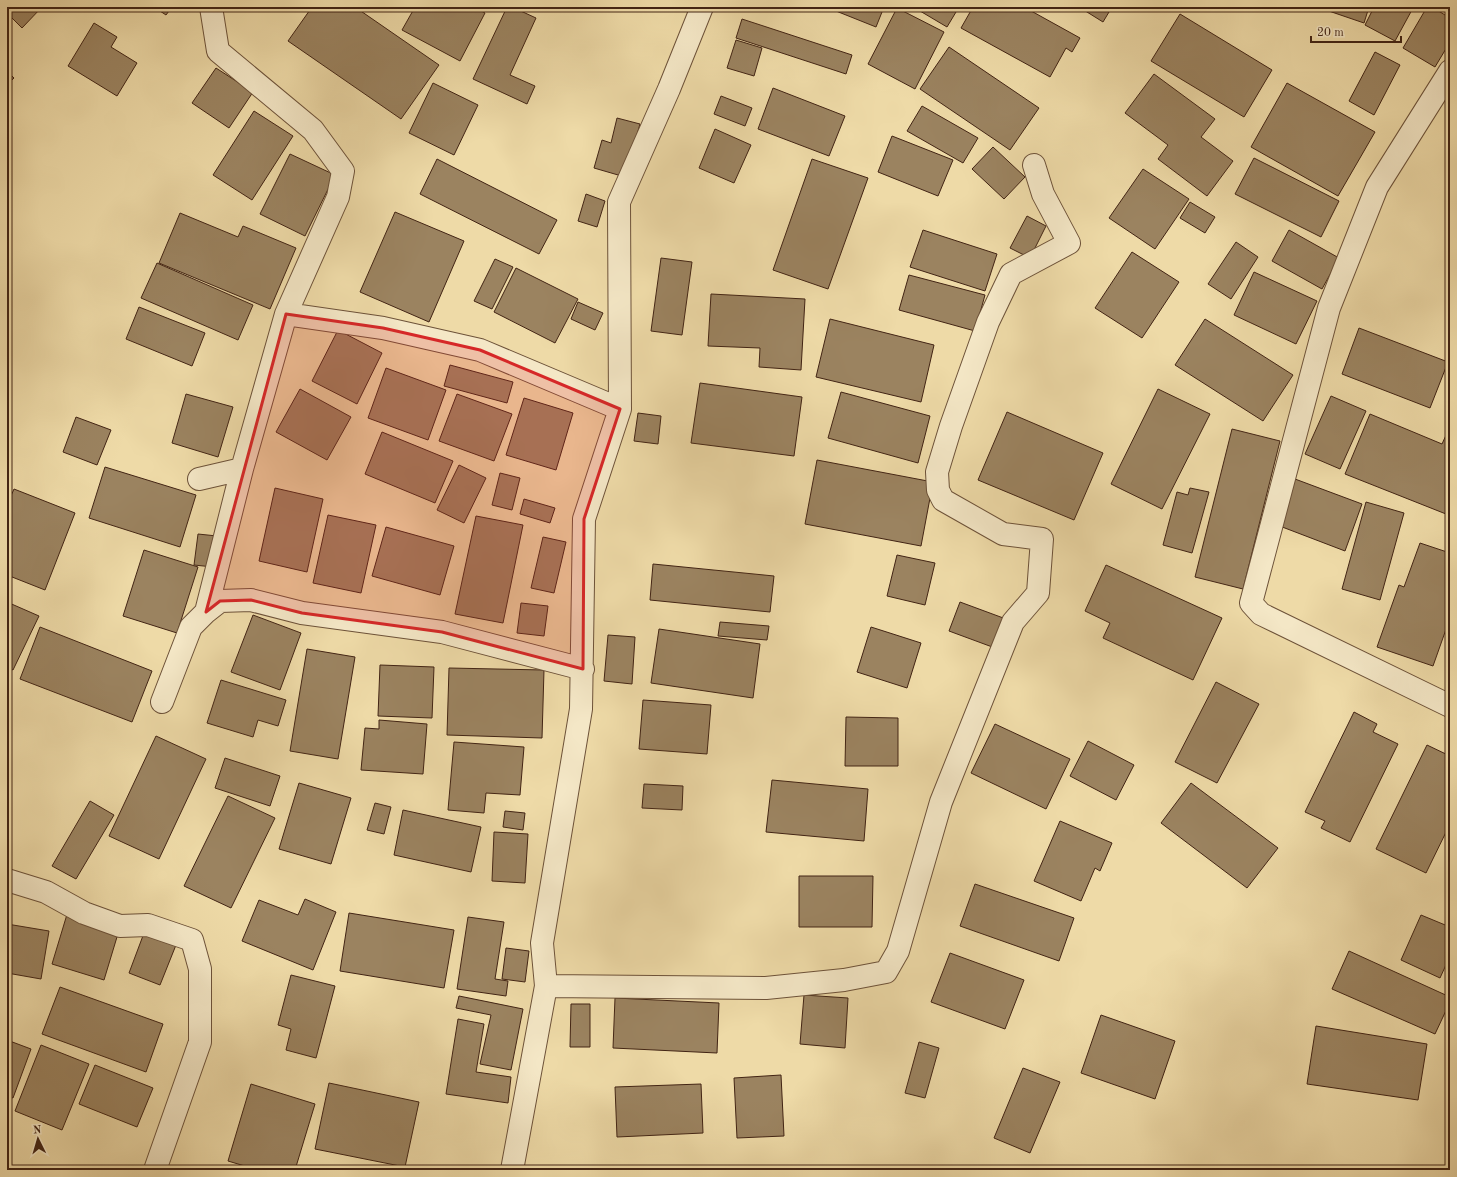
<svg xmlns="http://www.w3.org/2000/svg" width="1457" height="1177" font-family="'Old Standard TT',serif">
<rect width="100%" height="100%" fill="#eedaa7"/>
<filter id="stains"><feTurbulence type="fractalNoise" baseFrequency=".005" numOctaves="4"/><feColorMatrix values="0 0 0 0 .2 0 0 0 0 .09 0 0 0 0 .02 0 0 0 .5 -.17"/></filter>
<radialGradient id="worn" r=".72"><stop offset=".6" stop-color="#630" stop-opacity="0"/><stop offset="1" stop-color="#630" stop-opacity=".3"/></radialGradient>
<path fill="#9b8360" stroke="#422414" d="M7 7H42L22 28 7 13Z
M154 7H172L166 15Z
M312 7H355L439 65 401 119 288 41Z
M415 7H474L485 13 460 61 402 30Z
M507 7H512L536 18 510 75 535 86 527 104 473 79Z
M826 7H884L876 27Z
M916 7H959L947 27 915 8Z
M973 7H1024L1080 38 1072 52 1066 48 1050 77 961 28Z
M1079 7H1112L1103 22Z
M1321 7H1369L1364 23 1320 8Z
M1374 7H1410L1413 8 1395 41 1365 25Z
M1427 7H1432L1450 18V42L1435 67 1403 48Z
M897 8 944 32 915 89 868 64Z
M1180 14 1272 70 1244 117 1151 61Z
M742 19 852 55 846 74 736 38Z
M94 23 117 37 111 47 137 63 117 96 68 66Z
M736 40 762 48 754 76 727 68Z
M949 47 1039 108 1010 150 920 89Z
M1375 52 1400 65 1374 115 1349 101Z
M216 68 253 92 229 128 192 103Z
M7 71 14 78 7 85Z
M1154 74 1215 119 1201 137 1233 161 1207 196 1158 159 1168 145 1125 113Z
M433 83 478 105 454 155 409 133Z
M1287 83 1375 132 1338 196 1251 147Z
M773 88 845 116 829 156 758 129Z
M721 96 752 108 745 126 714 114Z
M922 106 978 138 963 163 907 131Z
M254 111 293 136 252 200 213 175Z
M617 118 640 124 625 177 594 168 602 140 611 143Z
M715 129 751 145 734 183 699 168Z
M892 136 953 160 938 196 878 172Z
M993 147 1025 177 1004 199 972 169Z
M290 154 335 175 305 236 260 214Z
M1254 158 1339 201 1321 237 1235 194Z
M437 159 557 220 539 254 420 194Z
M812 159 868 178 828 289 773 270Z
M1143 169 1189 199 1155 249 1109 218Z
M586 194 605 201 597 227 578 221Z
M1190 202 1215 217 1205 233 1180 218Z
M395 212 464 241 429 322 360 292Z
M180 213 238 237 243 226 296 248 270 309 159 263Z
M1027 216 1046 226 1030 258 1010 248Z
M923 230 997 254 985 291 910 267Z
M1289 230 1339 258 1322 289 1272 261Z
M1236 242 1258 257 1231 299 1208 284Z
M1132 252 1179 282 1142 338 1095 308Z
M661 258 692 262 682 335 651 331Z
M495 259 513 267 492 309 474 301Z
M157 263 253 305 238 340 141 298Z
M516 268 578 299 555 343 494 312Z
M1254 272 1317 301 1296 344 1234 315Z
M909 275 985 295 975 331 899 310Z
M711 294 805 299 801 370 759 367 760 348 708 346Z
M578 302 603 313 595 330 571 319Z
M139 307 205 333 192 366 126 339Z
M830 319 934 345 921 402 816 377Z
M1205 319 1293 375 1263 421 1175 365Z
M1359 328 1448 362 1430 408 1342 374Z
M338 330 382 353 357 404 312 381Z
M450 365 513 382 507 403 444 386Z
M386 368 446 390 428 440 368 418Z
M700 383 802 397 794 456 691 443Z
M300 389 351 417 327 460 276 432Z
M1158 389 1210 414 1162 509 1111 484Z
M841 392 930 416 918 463 828 438Z
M186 394 233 407 218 457 172 443Z
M457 394 512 414 494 461 439 441Z
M1331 396 1366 411 1340 469 1305 454Z
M524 398 573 413 556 470 506 455Z
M1007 412 1103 453 1074 520 978 480Z
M638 413 661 416 658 444 634 441Z
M1370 414 1442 444 1447 433 1450 435V504L1446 514 1345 474Z
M76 417 111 430 97 465 63 452Z
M1232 429 1280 441 1243 589 1195 577Z
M382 432 453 461 435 503 365 474Z
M817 460 933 482 921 546 805 524Z
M459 465 486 478 464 523 437 510Z
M105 467 196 495 180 547 89 518Z
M500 473 520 478 512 510 492 505Z
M1295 479 1362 504 1345 551 1277 525Z
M275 488 323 499 307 572 259 561Z
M1190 488 1209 492 1192 553 1163 545 1177 492 1188 495Z
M14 489 75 513 45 590 7 575V505Z
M524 499 555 508 550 523 520 514Z
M1366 502 1404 513 1380 600 1342 589Z
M328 515 376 525 361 593 313 583Z
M476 516 523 525 503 623 455 614Z
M386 527 454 546 440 595 372 576Z
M198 534 217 536 213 567 194 565Z
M543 537 566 542 554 593 531 588Z
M1420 543 1450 553V618L1433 666 1377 647 1399 585 1404 587Z
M144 550 198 567 177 633 123 616Z
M897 555 935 563 925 605 887 596Z
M653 564 774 576 770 612 650 600Z
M1106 565 1222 618 1193 680 1103 638 1110 623 1085 611Z
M7 602 39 616 13 670 7 667Z
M960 602 1006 619 995 648 949 631Z
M521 603 548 606 544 636 517 633Z
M253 615 301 633 280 690 231 672Z
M720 622 769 626 767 640 718 636Z
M40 627 152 671 132 722 20 679Z
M871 627 921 643 907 688 857 672Z
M659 629 760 644 753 698 651 683Z
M608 635 635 637 632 684 604 681Z
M307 649 355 657 338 759 290 751Z
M380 665 434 667 432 718 378 716Z
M449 668 544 670 542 738 447 735Z
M221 680 286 700 278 726 258 720 253 737 207 723Z
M1216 682 1259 704 1217 783 1175 762Z
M643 700 711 705 707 754 639 749Z
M1354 712 1377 724 1373 732 1398 744 1350 842 1321 828 1325 821 1305 812Z
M846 717 898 718V766H845Z
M379 720 427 724 423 774 361 770 365 728 379 729Z
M995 724 1070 759 1046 809 971 773Z
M156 736 206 759 159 859 109 836Z
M1088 741 1134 765 1116 800 1070 776Z
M454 742 524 747 520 795 486 793 484 813 448 810Z
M1427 745 1450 756V824L1426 873 1376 849Z
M225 758 280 776 270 806 215 788Z
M772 780 868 789 864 841 766 832Z
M299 783 351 798 331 864 279 849Z
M1191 783 1278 848 1247 888 1161 823Z
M644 784 683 786 682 810 642 808Z
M228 796 275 818 231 908 184 886Z
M90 801 114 815 76 879 52 866Z
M375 803 391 807 384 834 367 830Z
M403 810 481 827 471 872 394 855Z
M505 811 525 813 523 830 503 827Z
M1060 821 1112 843 1100 871 1095 868 1081 901 1034 881Z
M494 832 528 834 525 883 492 881Z
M799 876H873L872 927H799Z
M975 884 1074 918 1059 961 960 926Z
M305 899 336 912 313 970 242 941 259 900 298 915Z
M68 911 120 927 104 980 52 964Z
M349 913 454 930 444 988 340 971Z
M1421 915 1450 927V956L1440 978 1401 960Z
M468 917 504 922 495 979 508 981 506 996 457 989Z
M7 924 49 931 41 979 7 973Z
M144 933 176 945 160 985 129 973Z
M506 948 529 951 525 982 502 979Z
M1349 951 1450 997V1002L1435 1034 1332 989Z
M950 953 1024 980 1005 1029 931 1002Z
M291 975 335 986 316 1058 286 1050 291 1029 278 1025Z
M60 987 163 1024 146 1072 42 1034Z
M804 995 848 998 845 1048 800 1044Z
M459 996 523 1009 511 1070 480 1064 491 1015 456 1008Z
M615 998 719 1003 717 1053 613 1048Z
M571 1004H590V1047H570Z
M1101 1015 1175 1041 1155 1099 1081 1073Z
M458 1019 484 1024 476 1072 511 1077 508 1103 446 1094Z
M1316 1026 1427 1044 1418 1100 1307 1084Z
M7 1040 31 1049 13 1098 7 1096Z
M919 1042 939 1048 925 1098 905 1093Z
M41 1045 89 1064 62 1130 15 1111Z
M95 1065 153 1088 137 1127 79 1104Z
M1023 1068 1060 1082 1030 1153 994 1138Z
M781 1075 784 1136 737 1138 734 1078Z
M329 1083 419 1102 405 1167 315 1149Z
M251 1084 315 1104 295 1170H258L228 1161Z
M701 1084 703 1133 617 1137 615 1087Z"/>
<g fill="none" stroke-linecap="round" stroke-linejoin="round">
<g stroke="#6d5239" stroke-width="24">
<path id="street" d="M1450 71 1377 187 1329 308 1251 603 1261 614 1450 706
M286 314 383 328 480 350 620 409
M199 479 242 469 286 314 338 197 343 171 313 130 218 51 211 7
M206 612 242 469
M162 702 191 627 206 612 220 601 251 600 302 613 442 632 583 669
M7 880 46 892 84 913 120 926 148 925 192 940 200 969V1042L155 1170
M546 986 766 988 844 980 886 972 898 951 941 802 1013 622 1038 593 1042 539 1003 534 943 500 938 490 937 472 951 426 988 322 1011 274 1069 243 1043 194 1034 165
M512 1170 546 986 542 943 581 709 584 519 620 409 619 202 669 89 702 7"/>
</g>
<use href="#street" stroke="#f4e7c6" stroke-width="22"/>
</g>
<path fill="#d62828" fill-opacity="0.2" stroke="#d62828" stroke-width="3" stroke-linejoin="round" d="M286 314 383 328 480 350 620 409 584 519 583 669 442 632 302 613 251 600 220 601 206 612Z"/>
<rect width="1457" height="1177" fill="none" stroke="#eedaa7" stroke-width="24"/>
<rect x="8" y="8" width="1441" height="1161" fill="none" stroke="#422414" stroke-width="2"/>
<rect x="12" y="12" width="1433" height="1153" fill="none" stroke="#422414"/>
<g transform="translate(38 1139) rotate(355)" stroke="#f4e7c6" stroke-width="3" paint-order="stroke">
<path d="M0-3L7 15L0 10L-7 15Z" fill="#422414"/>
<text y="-6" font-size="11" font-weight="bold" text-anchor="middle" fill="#422414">N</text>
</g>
<path d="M1311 36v6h90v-6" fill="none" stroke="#422414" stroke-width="2"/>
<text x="1317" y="36" font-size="12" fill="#422414" stroke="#f4e7c6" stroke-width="3" paint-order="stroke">20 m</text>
<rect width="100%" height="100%" filter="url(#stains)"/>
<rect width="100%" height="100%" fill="url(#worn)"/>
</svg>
